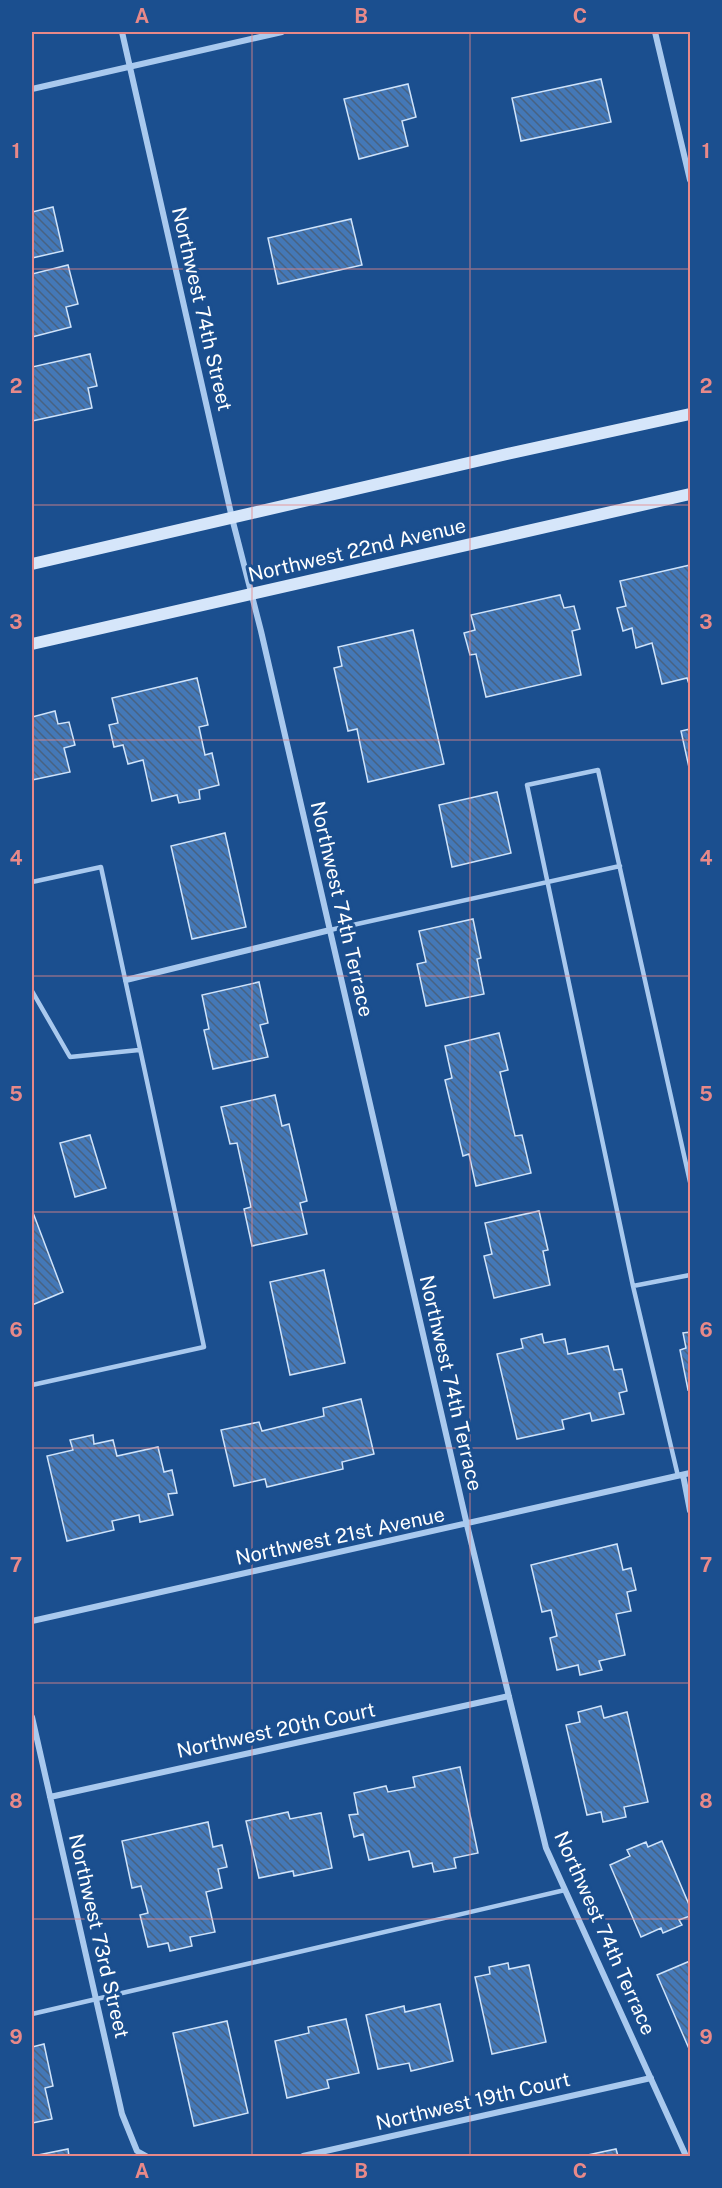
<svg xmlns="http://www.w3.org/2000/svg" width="722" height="2188" font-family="'Public Sans',sans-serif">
<defs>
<pattern id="building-back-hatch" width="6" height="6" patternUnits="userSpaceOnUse" patternTransform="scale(1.5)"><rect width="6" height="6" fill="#4478b7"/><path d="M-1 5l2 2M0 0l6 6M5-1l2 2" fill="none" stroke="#486282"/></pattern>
</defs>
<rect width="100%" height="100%" fill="#1b4f8f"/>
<path fill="url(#building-back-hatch)" stroke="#cfe3fa" stroke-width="1.5" d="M601 79 611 122 521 141 512 98Z
M408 84 416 117 402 121 408 146 359 159 344 99Z
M53 207 63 251 32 258V212Z
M351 219 362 265 278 284 268 238Z
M68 265 78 304 66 307 71 327 32 337V274Z
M90 354 97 386 88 388 92 408 32 421V367Z
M690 565V687L687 678 662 684 652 643 636 648 632 628 623 631 617 608 626 606 620 581Z
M560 595 564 608 574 606 580 629 572 631 581 675 486 697 476 654 470 655 464 633 475 630 471 615Z
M413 630 444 764 368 782 357 729 348 731 334 668 342 666 338 647Z
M197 678 208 725 199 727 205 755 212 753 219 785 199 790 200 799 179 803 177 795 152 801 143 760 128 764 123 745 114 747 109 725 118 723 112 698Z
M55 711 58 724 69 722 75 745 64 748 70 772 32 780V717Z
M690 729V772L681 731Z
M497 792 511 853 452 867 439 805Z
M225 833 246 927 192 939 171 846Z
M473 919 481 958 477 959 484 994 426 1006 417 964 426 962 419 931Z
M259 982 268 1023 260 1025 268 1057 213 1069 204 1030 209 1029 202 995Z
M499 1033 508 1070 500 1072 515 1136 522 1135 531 1173 476 1186 469 1154 463 1156 445 1080 452 1078 445 1046Z
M275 1095 282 1126 289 1124 307 1201 300 1203 307 1234 252 1246 244 1209 251 1207 237 1143 230 1144 221 1107Z
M90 1135 106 1188 75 1197 60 1143Z
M32 1210 63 1292 32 1305Z
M539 1211 548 1250 543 1251 550 1285 494 1298 484 1256 492 1254 485 1223Z
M324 1270 345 1363 290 1375 270 1282Z
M690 1332V1389L688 1390 680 1350 686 1348 683 1333Z
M542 1334 544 1343 565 1339 568 1354 608 1346 614 1370 622 1369 627 1391 619 1393 624 1414 592 1421 590 1413 562 1420 564 1429 517 1439 497 1354 523 1348 521 1339Z
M361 1399 374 1454 342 1462 343 1469 267 1487 265 1479 234 1486 221 1430 259 1422 262 1431 324 1416 323 1408Z
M93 1435 94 1444 113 1440 117 1456 158 1447 164 1472 172 1470 177 1493 168 1494 173 1515 140 1522 139 1515 112 1521 114 1530 67 1541 47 1456 73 1450 70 1440Z
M617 1544 623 1570 631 1568 636 1590 627 1592 631 1611 616 1614 625 1655 599 1661 602 1670 580 1675 578 1665 557 1670 550 1638 557 1636 551 1610 542 1612 531 1565Z
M601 1706 604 1718 627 1712 648 1802 624 1807 626 1817 603 1822 601 1812 587 1815 566 1725 580 1722 578 1712Z
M460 1767 478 1853 454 1858 456 1868 434 1872 432 1863 413 1867 409 1851 369 1860 363 1834 354 1837 349 1815 358 1814 354 1793 386 1786 388 1792 415 1787 413 1777Z
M288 1812 290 1819 321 1813 332 1868 294 1876 293 1871 259 1878 246 1821Z
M208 1822 213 1847 222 1845 227 1867 218 1869 222 1888 206 1892 215 1932 190 1937 192 1946 170 1951 168 1943 148 1947 140 1915 148 1913 141 1886 132 1888 122 1841Z
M662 1841 690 1907V1916L679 1920 682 1925 663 1933 661 1928 641 1937 610 1865 630 1856 627 1850 646 1842 648 1847Z
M690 1961V2051L657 1975Z
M508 1963 509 1969 529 1965 546 2042 492 2054 475 1977 490 1974 489 1967Z
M440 2004 453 2061 411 2071 409 2063 378 2069 366 2015 404 2006 405 2012Z
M346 2019 359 2073 327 2080 329 2088 287 2098 275 2041 309 2033 308 2027Z
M227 2021 248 2113 194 2126 173 2033Z
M44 2044 53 2086 45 2088 52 2119 32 2123V2047Z
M68 2149 69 2156H33Z
M616 2149 618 2156H583Z"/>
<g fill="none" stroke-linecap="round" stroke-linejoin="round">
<path stroke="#a9c9ee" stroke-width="4.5" d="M32 882 101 867 204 1347 32 1385
M330 930 620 866
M32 991 70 1057 139 1050
M633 1286 690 1275
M678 1476 633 1286 527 785 598 770 690 1182
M32 2014 565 1890"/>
<path stroke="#a9c9ee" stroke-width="6" d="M122 32 232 518 261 631 467 1525 546 1848 686 2156
M655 32 690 180
M32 89 282 32
M126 980 330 930
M683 1475 690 1511
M32 1621 690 1473
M32 1717 122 2114 137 2151 146 2156
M50 1797 509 1696
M303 2156 651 2078"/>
<path stroke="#d6e6fa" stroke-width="12" d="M32 564 507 454 690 414
M32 644 690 494"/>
</g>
<path fill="none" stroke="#e88989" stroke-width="1.5" stroke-opacity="0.55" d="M252 32V2156M470 32V2156M32 269H690M32 505H690M32 740H690M32 976H690M32 1212H690M32 1448H690M32 1683H690M32 1919H690"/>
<g text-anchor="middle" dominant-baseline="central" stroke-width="6" stroke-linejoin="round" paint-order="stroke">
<g font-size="20" fill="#fff" stroke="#1b4f8f">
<text transform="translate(202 309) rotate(77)">Northwest 74th Street</text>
<text transform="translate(357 550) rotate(-13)">Northwest 22nd Avenue</text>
<text transform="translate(342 909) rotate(77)">Northwest 74th Terrace</text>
<text transform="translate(451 1383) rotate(77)">Northwest 74th Terrace</text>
<text transform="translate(340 1536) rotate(-12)">Northwest 21st Avenue</text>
<text transform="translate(276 1730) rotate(-12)">Northwest 20th Court</text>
<text transform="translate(605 1933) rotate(66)">Northwest 74th Terrace</text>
<text transform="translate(99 1936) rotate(77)">Northwest 73rd Street</text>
<text transform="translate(473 2101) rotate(-13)">Northwest 19th Court</text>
</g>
</g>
<rect width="722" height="2188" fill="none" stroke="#1b4f8f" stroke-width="66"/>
<rect x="33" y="33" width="656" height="2122" fill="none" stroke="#e88989" stroke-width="2"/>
<g font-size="20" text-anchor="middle" font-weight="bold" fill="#e88989">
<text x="142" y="23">A</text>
<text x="361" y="23">B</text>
<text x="580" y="23">C</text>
<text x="16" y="158">1</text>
<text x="706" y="158">1</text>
<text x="16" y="393">2</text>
<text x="706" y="393">2</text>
<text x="16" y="629">3</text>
<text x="706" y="629">3</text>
<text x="16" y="865">4</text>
<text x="706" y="865">4</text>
<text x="16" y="1101">5</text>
<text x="706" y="1101">5</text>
<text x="16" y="1337">6</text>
<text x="706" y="1337">6</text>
<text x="16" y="1572">7</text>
<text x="706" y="1572">7</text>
<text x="16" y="1808">8</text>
<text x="706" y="1808">8</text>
<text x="16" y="2044">9</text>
<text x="706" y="2044">9</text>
<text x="142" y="2178">A</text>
<text x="361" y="2178">B</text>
<text x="580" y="2178">C</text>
</g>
</svg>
